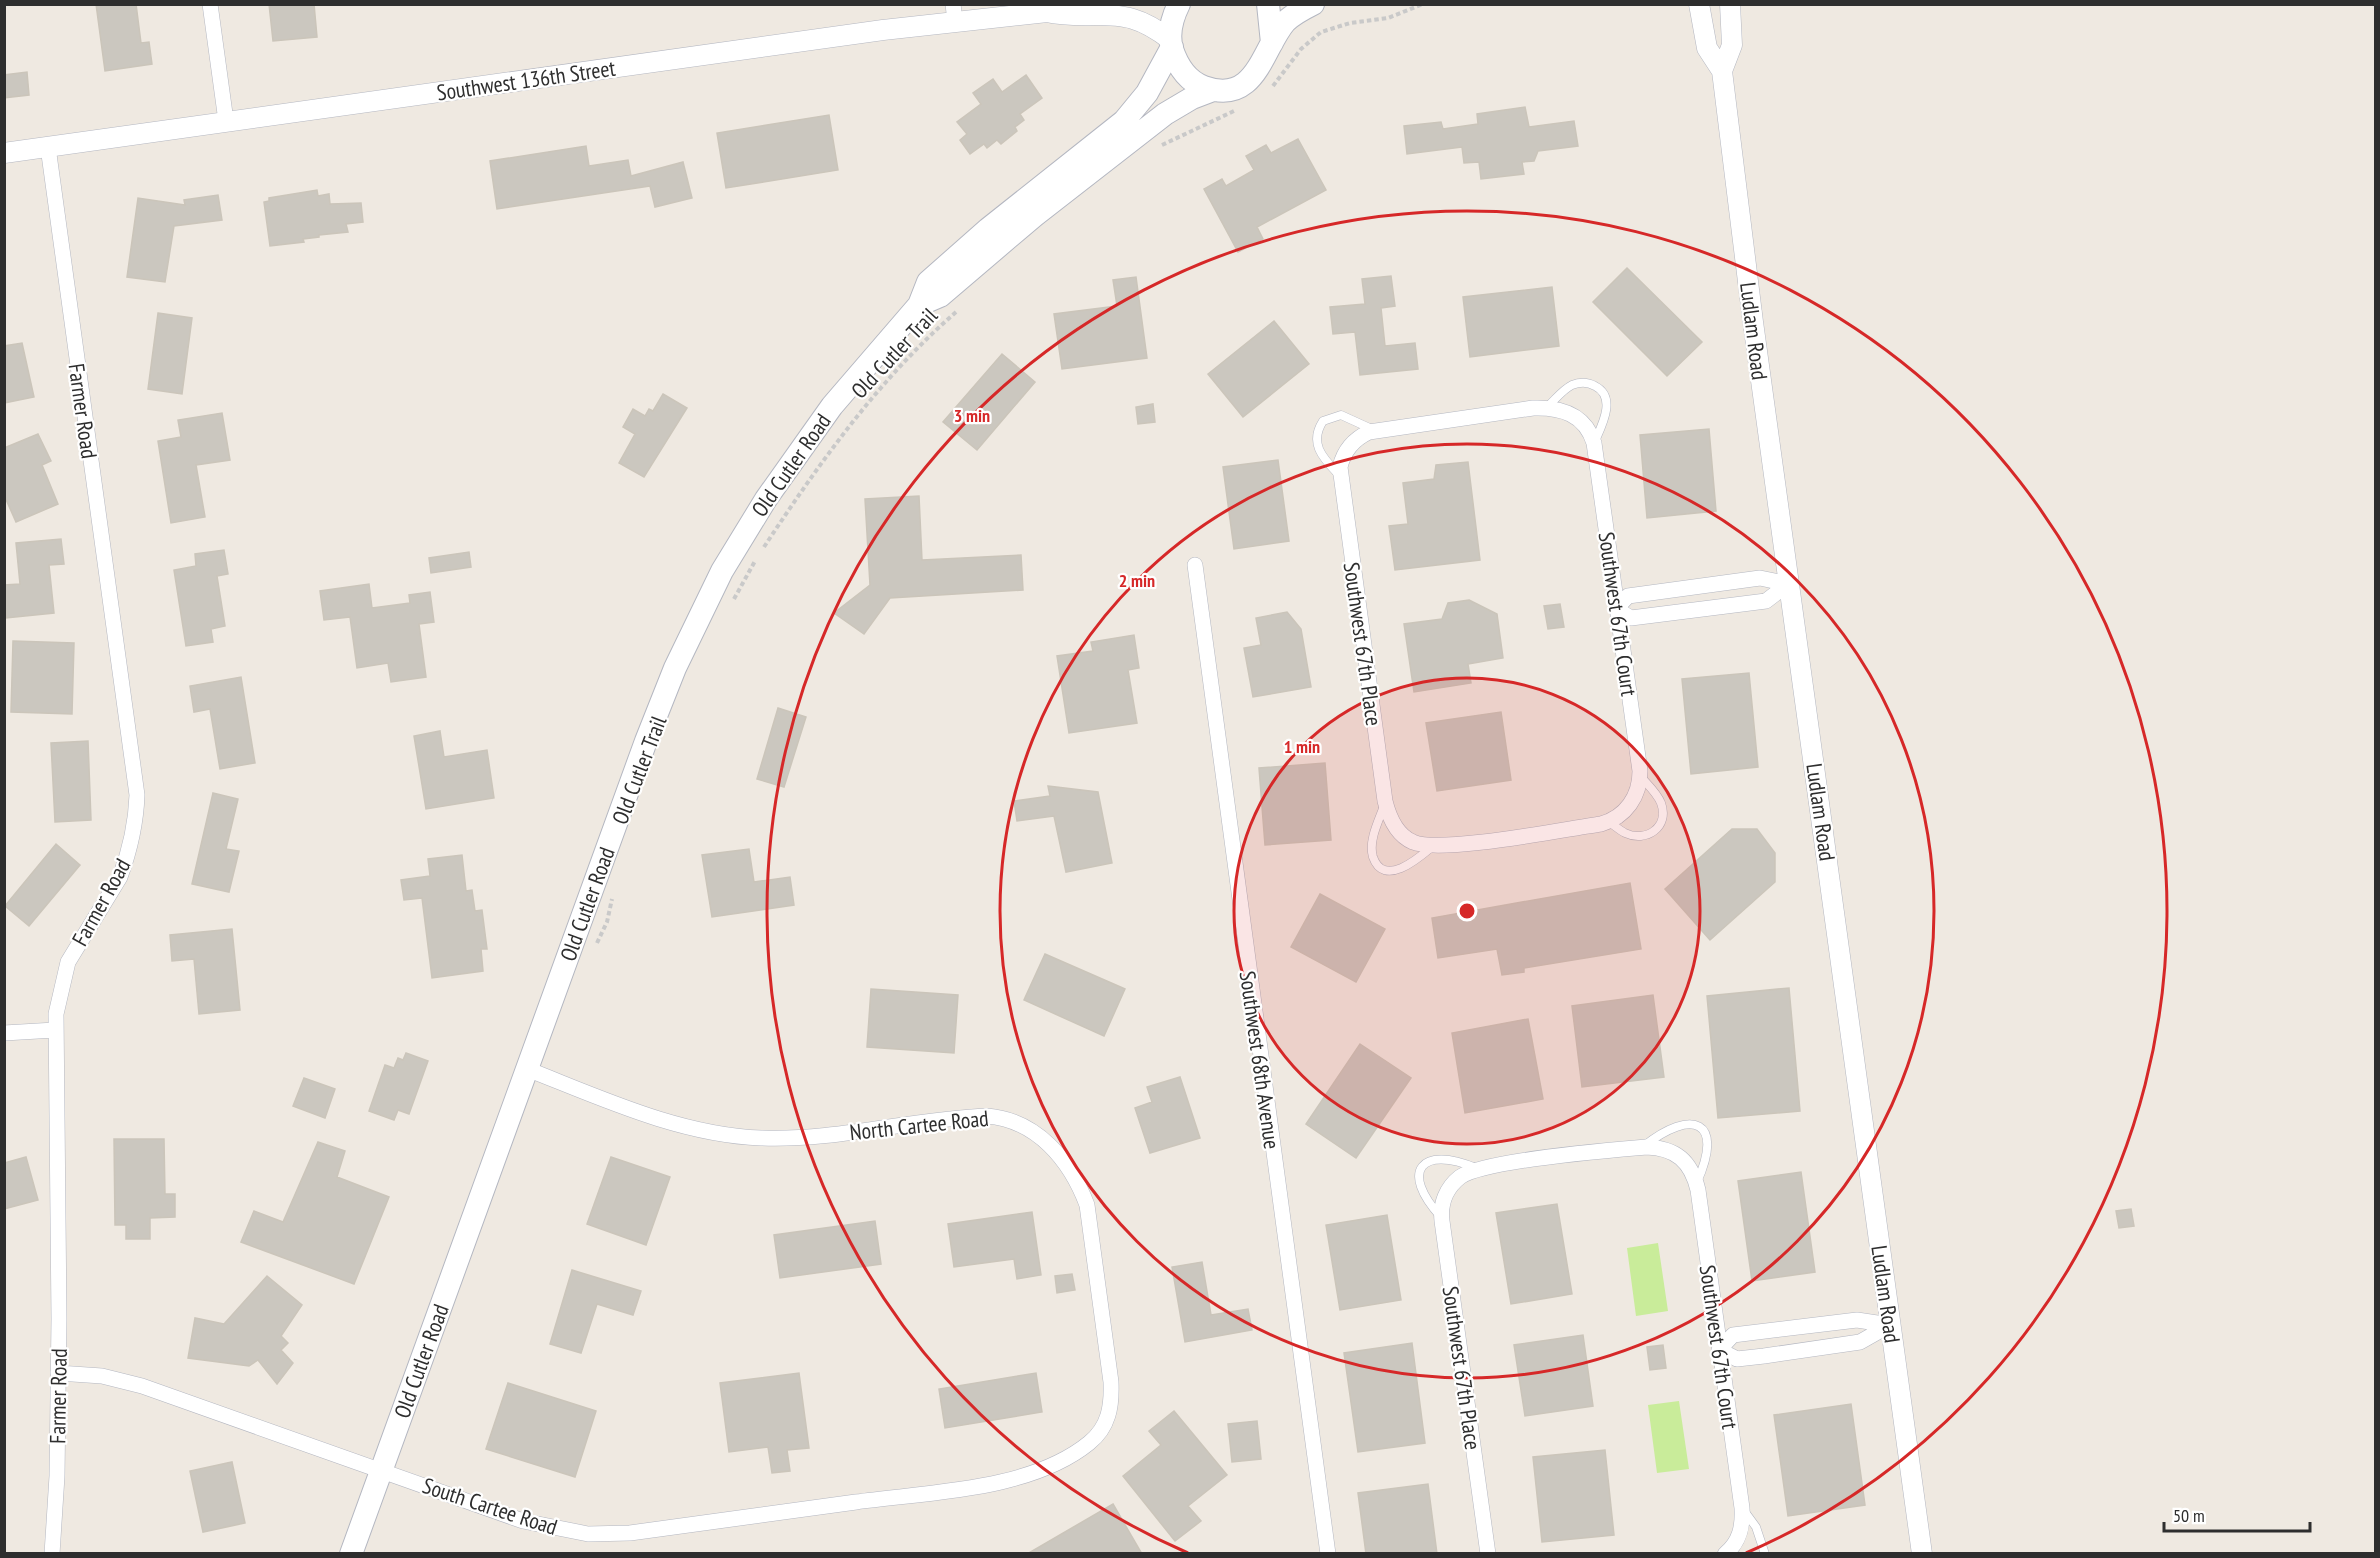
<svg xmlns="http://www.w3.org/2000/svg" width="2380" height="1558" font-family="'PT Sans Narrow',sans-serif">
<rect width="100%" height="100%" fill="#efe9e1"/>
<path fill="#c9ec9a" d="M1658 1243 1668 1311 1636 1316 1627 1248Z
M1679 1401 1689 1469 1657 1473 1648 1405Z"/>
<path fill="#cbc7bf" stroke="#cbc5ba" stroke-width="1.5" d="M96 4H136L141 43 149 42 152 64 105 71Z
M269 4H314L317 37 273 41Z
M27 72 29 95 4 98V75Z
M1026 75 1042 98 1020 114 1024 120 1015 127 1017 131 1001 144 997 140 987 148 984 144 970 154 960 140 967 134 957 122 981 104 973 93 993 79 1002 92Z
M1525 107 1529 127 1574 121 1578 146 1538 151 1534 161 1522 162 1524 174 1481 179 1479 162 1464 163 1462 147 1407 154 1404 126 1441 122 1443 129 1478 124 1477 114Z
M829 115 838 170 726 188 717 133Z
M1298 139 1326 190 1257 227 1263 239 1238 252 1204 189 1222 179 1226 186 1254 170 1246 156 1266 145 1271 153Z
M586 146 589 166 628 160 631 176 683 162 692 198 655 207 650 186 497 209 490 161Z
M317 190 318 196 329 194 330 204 361 203 363 222 346 224 348 232 319 235V237L303 239 304 242 270 246 264 202 269 201V198Z
M218 195 222 220 174 226 165 282 127 277 138 198 185 205 184 200Z
M1627 268 1702 342 1667 376 1593 302Z
M1391 276 1395 306 1381 308 1385 346 1415 343 1418 369 1360 375 1355 332 1333 334 1330 307 1365 304 1362 279Z
M1136 277 1147 358 1062 369 1054 314 1117 306 1113 280Z
M1552 287 1559 346 1470 357 1463 297Z
M158 313 192 318 182 394 148 389Z
M1274 321 1309 364 1243 417 1208 374Z
M22 343 34 397 4 403V346Z
M1002 354 1035 382 977 450 943 422Z
M663 394 687 408 644 477 619 463 635 434 623 427 633 409 645 416 649 409 653 411Z
M1153 404 1155 422 1138 424 1136 407Z
M222 413 230 460 196 465 205 517 171 523 158 441 181 437 178 420Z
M1709 429 1716 511 1647 518 1640 435Z
M38 434 51 461 42 465 58 504 16 522 4 495V448Z
M1278 460 1289 541 1234 549 1223 467Z
M1468 462 1480 560 1395 570 1389 526 1408 524 1403 483 1434 479 1436 465Z
M919 496 922 560 1021 555 1023 590 890 598 864 634 834 613 870 585 865 499Z
M61 539 64 564 49 565 54 613 6 618 4 585 20 584 16 543Z
M224 550 228 574 217 576 225 626 211 629 213 642 186 646 174 570 196 566 195 554Z
M469 552 471 567 431 573 429 558Z
M369 584 372 608 410 603 409 595 430 592 434 622 419 624 426 677 391 682 388 663 357 668 350 617 324 620 320 591Z
M1469 600 1497 614 1503 658 1468 664 1471 683 1414 692 1404 624 1442 619 1448 603Z
M1560 604 1564 627 1548 629 1544 606Z
M1287 612 1301 629 1311 687 1253 697 1244 648 1261 645 1256 618Z
M1134 635 1139 668 1128 670 1137 723 1069 733 1057 656 1093 651 1091 642Z
M13 641 74 643 72 714 11 712Z
M1749 673 1758 767 1691 774 1682 679Z
M241 677 255 763 220 769 210 709 194 712 190 686Z
M778 708 806 717 784 787 757 779Z
M1501 712 1511 780 1437 791 1426 723Z
M440 731 444 757 487 750 494 798 426 809 414 736Z
M88 741 91 820 55 822 51 743Z
M1325 763 1331 840 1265 845 1259 768Z
M1048 786 1098 792 1112 863 1066 872 1054 816 1017 821 1014 801 1050 796Z
M213 793 238 799 226 849 239 851 229 892 192 884Z
M1732 829H1757L1775 853V882L1710 940 1665 889Z
M56 844 80 865 29 926 5 906Z
M749 849 754 882 790 877 794 905 712 917 702 855Z
M462 855 466 891 472 890 475 911 482 910 487 949H481L483 971 432 978 422 898 404 900 401 880 430 876 428 859Z
M1630 883 1641 949 1524 968V972L1502 975 1497 949 1438 958 1432 918Z
M1320 894 1385 929 1356 982 1291 947Z
M232 929 240 1010 199 1014 194 959 172 961 170 935Z
M1045 954 1125 989 1104 1036 1024 1000Z
M1789 988 1800 1111 1718 1118 1707 996Z
M871 989 958 995 954 1053 867 1047Z
M1653 995 1664 1077 1582 1087 1572 1006Z
M1528 1019 1543 1099 1465 1113 1452 1033Z
M1360 1044 1411 1078 1356 1158 1306 1124Z
M406 1053 428 1061 409 1114 398 1110 394 1120 369 1111 385 1065 394 1068 398 1058 403 1060Z
M1180 1077 1200 1138 1150 1153 1135 1108 1152 1102 1147 1087Z
M304 1078 335 1089 325 1118 293 1106Z
M114 1139H164L165 1194H175V1217L150 1218V1239H126V1225H115Z
M318 1142 345 1151 337 1177 389 1197 354 1284 241 1242 254 1211 283 1222Z
M26 1157 38 1200 4 1209V1163Z
M611 1157 670 1177 646 1245 587 1224Z
M1801 1172 1815 1272 1752 1281 1738 1181Z
M1557 1204 1572 1294 1511 1304 1496 1213Z
M2131 1209 2134 1226 2119 1228 2116 1211Z
M1032 1212 1041 1275 1017 1279 1014 1259 954 1267 948 1224Z
M1387 1215 1401 1300 1340 1310 1326 1225Z
M875 1221 881 1264 780 1278 774 1235Z
M1202 1262 1211 1315 1248 1309 1252 1330 1185 1342 1172 1267Z
M572 1270 641 1291 633 1315 597 1304 581 1353 550 1344Z
M1072 1274 1075 1290 1057 1293 1055 1276Z
M267 1276 302 1305 281 1336 288 1343 281 1350 293 1363 277 1384 258 1360 249 1366 188 1358 195 1318 224 1324Z
M1583 1335 1593 1406 1525 1416 1514 1345Z
M1412 1343 1425 1443 1358 1452 1344 1353Z
M1663 1345 1666 1368 1650 1370 1647 1347Z
M799 1373 809 1448 787 1450 790 1471 772 1473 768 1447 729 1452 720 1383Z
M1036 1373 1042 1412 945 1428 939 1389Z
M508 1383 596 1411 575 1477 486 1449Z
M1851 1404 1865 1505 1788 1516 1774 1415Z
M1174 1411 1227 1475 1188 1506 1201 1521 1175 1541 1123 1476 1161 1445 1149 1431Z
M1257 1421 1261 1459 1232 1462 1228 1424Z
M1605 1450 1614 1535 1542 1542 1533 1457Z
M232 1462 245 1523 203 1532 190 1471Z
M1428 1484 1437 1554H1366L1358 1493Z
M1113 1504 1142 1554H1027Z"/>
<g fill="none" stroke-linecap="round" stroke-linejoin="round">
<g stroke="#b4b7c1" stroke-width="9">
<path id="service" d="M1547 407C1555 400 1562 390 1572 385 1580 382 1588 382 1595 386 1617 397 1602 425 1595 441
M1339 475C1324 459 1308 444 1323 421L1341 415 1374 430
M1384 806C1379 820 1368 841 1373 857 1384 889 1420 857 1433 846
M1609 822C1614 825 1619 830 1625 833 1646 843 1670 827 1661 803 1657 793 1648 785 1641 777
M1644 1146C1692 1108 1725 1120 1697 1182
M1441 1217C1399 1171 1421 1145 1476 1168
M1745 1512 1756 1527 1765 1554"/>
</g>
<g stroke="#b4b7c1" stroke-width="16">
<path id="minor" d="M210 4 226 121
M953 4 955 21
M48 147 137 795C136 824 130 850 120 877L68 962 56 1014 59 1319 57 1476 52 1554
M1533 408C1561 407 1585 414 1594 443L1640 771C1640 796 1626 817 1601 824 1565 829 1440 854 1413 842 1396 835 1389 817 1385 801L1340 467C1344 450 1354 439 1369 432Z
M1195 565 1328 1554
M1760 578 1788 584 1766 601 1631 618 1616 609 1628 596Z
M4 1033 55 1030
M1857 1320 1890 1325 1860 1342 1764 1356 1737 1359 1719 1350 1733 1335Z
M58 1373 102 1376 142 1386 523 1521 588 1534 630 1533C705 1523 781 1512 856 1502 928 1492 1030 1491 1089 1443 1109 1427 1112 1406 1111 1382L1087 1205C1070 1160 1037 1120 987 1116 911 1119 837 1141 761 1138 680 1135 601 1098 527 1069
M1488 1554 1442 1221C1440 1204 1446 1188 1460 1177 1485 1160 1611 1150 1646 1147 1676 1148 1691 1161 1698 1190L1742 1508C1743 1526 1740 1542 1725 1554"/>
</g>
<g stroke="#b4b7c1" stroke-width="21">
<path id="tertiary" d="M1699 4 1707 48 1722 71 1753 322 1922 1554
M1047 12C1076 19 1107 11 1133 19 1147 23 1159 31 1171 40
M1722 71 1732 45 1730 4
M4 153 883 30 1047 12 1068 4"/>
</g>
<g stroke="#b4b7c1" stroke-width="24">
<path id="secondary" d="M1179 4C1172 18 1168 35 1172 49 1178 67 1187 81 1204 87 1256 106 1262 49 1285 22 1293 14 1303 9 1313 4
M1268 4 1272 43
M919 305 940 296 1034 216 1165 114 1192 98 1213 90
M351 1554 646 741 675 668 722 571 766 499 832 406 919 305 928 282 988 229 1124 121 1147 93 1172 47"/>
</g>
<path stroke="#c9c9c9" stroke-width="4" stroke-dasharray="4.5 3" stroke-linecap="butt" d="M1273 86 1301 49 1321 32 1350 23 1388 18 1423 4
M1162 145 1234 111
M764 547C820 462 879 379 956 312
M734 599 755 561
M597 943 607 922 612 899"/>
<use href="#service" stroke="#fff" stroke-width="8"/>
<use href="#minor" stroke="#fff" stroke-width="15"/>
<use href="#tertiary" stroke="#fff" stroke-width="20"/>
<use href="#secondary" stroke="#fff" stroke-width="22"/>
</g>
<circle cx="1467" cy="911" r="233" fill="#d62828" fill-opacity=".12"/>
<g fill="none" stroke="#d62828" stroke-width="3">
<circle cx="1467" cy="911" r="233"/>
<circle cx="1467" cy="911" r="467"/>
<path d="M1188 1553A700 700 0 1 1 1746 1553"/>
</g>
<g text-anchor="middle" dominant-baseline="central" stroke-width="4.5" stroke-linejoin="round" paint-order="stroke">
<g font-size="22" fill="#2e2e2e" stroke="#fff">
<text transform="translate(526 80) rotate(-8)">Southwest 136th Street</text>
<text transform="translate(1754 331) rotate(83)">Ludlam Road</text>
<text transform="translate(894 353) rotate(-47)">Old Cutler Trail</text>
<text transform="translate(83 411) rotate(82)">Farmer Road</text>
<text transform="translate(791 465) rotate(-55)">Old Cutler Road</text>
<text transform="translate(1618 614) rotate(82)">Southwest 67th Court</text>
<text transform="translate(1363 644) rotate(82)">Southwest 67th Place</text>
<text transform="translate(639 770) rotate(-69)">Old Cutler Trail</text>
<text transform="translate(1821 812) rotate(82)">Ludlam Road</text>
<text transform="translate(101 902) rotate(-61)">Farmer Road</text>
<text transform="translate(587 904) rotate(-70)">Old Cutler Road</text>
<text transform="translate(1260 1060) rotate(82)">Southwest 68th Avenue</text>
<text transform="translate(919 1125) rotate(-6)">North Cartee Road</text>
<text transform="translate(1886 1294) rotate(82)">Ludlam Road</text>
<text transform="translate(1719 1347) rotate(82)">Southwest 67th Court</text>
<text transform="translate(421 1361) rotate(-70)">Old Cutler Road</text>
<text transform="translate(1462 1368) rotate(82)">Southwest 67th Place</text>
<text transform="translate(58 1396) rotate(-89)">Farmer Road</text>
<text transform="translate(490 1506) rotate(18)">South Cartee Road</text>
</g>
</g>
<circle cx="1467" cy="911" r="9" fill="#d62828" stroke="#fff" stroke-width="3"/>
<g font-size="18" text-anchor="middle" font-weight="bold" fill="#d62828" stroke="#fff" stroke-width="4.5" stroke-linejoin="round" paint-order="stroke">
<text x="972" y="422">3 min</text>
<text x="1137" y="587">2 min</text>
<text x="1302" y="753">1 min</text>
</g>
<rect width="2380" height="1558" fill="none" stroke="#2e2e2e" stroke-width="12"/>
<path d="M2164 1522v9h146v-9" fill="none" stroke="#2e2e2e" stroke-width="3"/>
<text x="2173" y="1522" font-size="18" fill="#2e2e2e" stroke="#ffffff" stroke-width="4.5" paint-order="stroke">50 m</text>
</svg>
